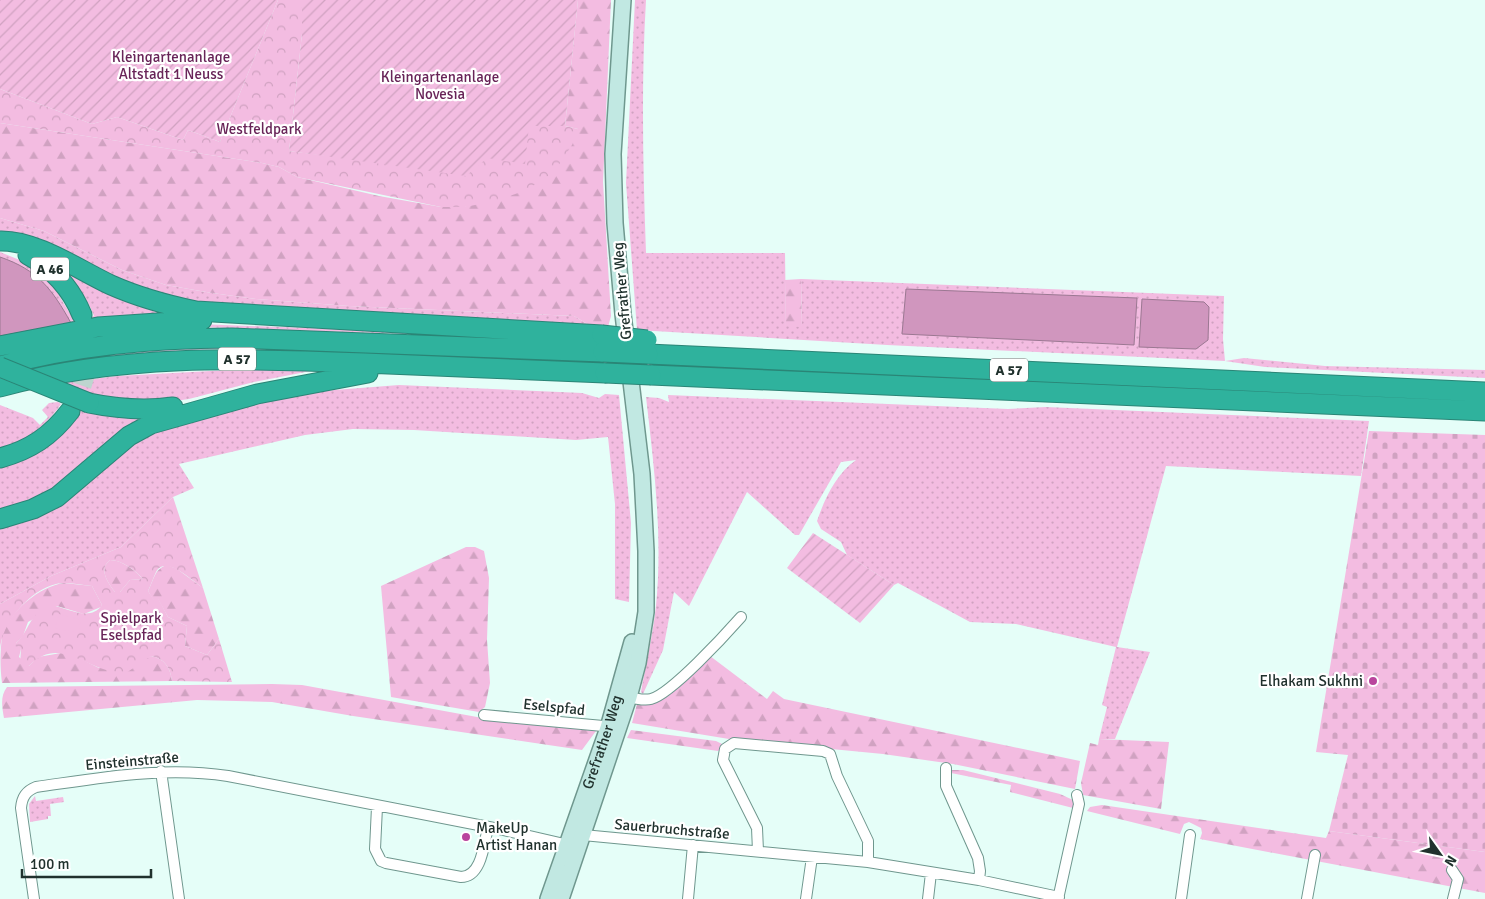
<svg xmlns="http://www.w3.org/2000/svg" width="1485" height="899" font-family="Signika,sans-serif">
<defs>
<pattern id="grass-dots" width="8" height="8" patternUnits="userSpaceOnUse" patternTransform="scale(1.25)"><rect width="8" height="8" fill="#f3bce1"/><path d="M2 2h.1M6 6h.1" fill="none" stroke="#d0a2c1" stroke-width="1.8" stroke-linecap="round"/></pattern>
<pattern id="forest-firs" width="22" height="20" patternUnits="userSpaceOnUse" patternTransform="scale(1.25)"><rect width="22" height="20" fill="#f3bce1"/><path d="M5 1l3.5 6h-7zM16 11l3.5 6h-7z" fill="#d0a2c1"/></pattern>
<pattern id="cemetery-stones" width="16" height="16" patternUnits="userSpaceOnUse" patternTransform="scale(1.25)"><rect width="16" height="16" fill="#f3bce1"/><path d="M2 7V4a2 2 0 0 1 4 0v3zM10 15v-3a2 2 0 0 1 4 0v3z" fill="#d0a2c1"/></pattern>
<pattern id="park-crowns" width="20" height="18" patternUnits="userSpaceOnUse" patternTransform="scale(1.25)"><rect width="20" height="18" fill="#f3bce1"/><path d="M2 6a3 3 0 1 1 6 0M12 15a3 3 0 1 1 6 0" fill="none" stroke="#d0a2c1"/></pattern>
<pattern id="garden-furrows" width="10" height="10" patternUnits="userSpaceOnUse" patternTransform="scale(1.25)"><rect width="10" height="10" fill="#f3bce1"/><path d="M-1 1l2-2M0 10L10 0M9 11l2-2" fill="none" stroke="#d0a2c1"/></pattern>
</defs>
<rect width="100%" height="100%" fill="#e5fef8"/>
<path fill="url(#grass-dots)" d="M635 0H646C641 84 643 168 646 253H785L786 326H802L801 279 1224 296 1223 339 1225 361 1244 358 1325 366 1485 370V378L1265 367 1225 361 887 345 637 330 626 183Z
M0 218 44 231 122 270 166 285 212 293 256 299 349 306 574 316 589 325 246 311 162 295 125 282 12 234 0 231Z
M0 252 32 265 63 294 60 297 75 322 94 316C85 293 73 278 53 264L190 315 0 341Z
M198 324 497 335 496 337 198 327Z
M175 347 385 352 1466 400V402L232 349C150 350 80 357 0 377V374L76 357Z
M230 370H316L254 382 189 399 154 404 92 395 63 383 117 376Z
M399 385 582 393 599 398 605 394 619 395 631 523 629 602 615 599V504L608 437 576 440 414 430 353 429 305 435 179 464 194 488 173 497 121 547 51 576 0 604V527L146 436 173 425 270 398 309 392Z
M668 395 1008 409 1046 407 1369 421 1361 476 1166 466 1117 647 1150 652 1115 739H1099L1107 707 1102 705 1116 647 1016 624 970 622 898 583 894 585 847 555 841 542 821 529 817 521C825 498 836 474 856 460L841 462 799 535H795L747 492 689 606 674 592 663 650 643 694 641 692C646 663 653 635 656 606 663 536 654 466 646 397L659 398 669 402Z
M58 402 61 404C47 425 25 443 0 448V405L33 418 40 425 48 417 42 410 49 403Z
M81 410C106 418 130 419 155 418L57 492 0 514V466C36 457 60 440 81 410Z
M35 796 36 801 63 797 64 802 50 804 51 816H48V819L30 822 29 804Z"/>
<path fill="url(#forest-firs)" d="M578 0H611L603 182 611 316 608 327 589 325 574 316 349 306 256 299 212 293 166 285 122 270 44 231 0 218V123L262 163 279 167 297 177 379 196 441 207H465L578 129 565 126Z
M801 279 802 327 786 326 785 280Z
M466 547H475L484 551 489 578 487 640 490 683 485 707 479 712 391 697 381 586Z
M110 560C122 560 136 571 143 579L130 580 120 592H115C108 583 98 569 110 560Z
M167 565 177 569 203 588 219 639 207 655 185 646 187 626 168 617 158 599 154 601 148 591C154 580 154 569 167 565Z
M64 583 92 586 102 605 101 607 84 614 57 606 28 622 23 636 16 643 21 649 19 657 29 666 38 657 61 653 71 654 99 668 151 656C165 659 170 667 172 681L2 683C0 668 0 652 2 637 8 612 40 586 64 583Z
M710 656 767 699 773 691 784 699 1080 761 1075 789 953 764 883 754 729 739 632 723 637 704Z
M272 684 302 685 488 719 596 731 582 750 353 716 272 702 197 700 4 718C2 707 0 696 7 687Z
M631 730 716 741 724 745 718 751 627 738Z
M1099 739 1169 742 1161 809 1083 795 1081 783 1090 743 1098 745Z
M951 770H963L1060 794 1073 800V808L1010 792 1011 785 951 773Z
M1102 805 1326 838 1329 831 1485 852V893L1200 839 1202 833 1201 828 1189 822 1184 824 1180 834 1087 811 1090 807Z"/>
<path fill="url(#cemetery-stones)" d="M1369 431 1485 435V852L1329 831 1348 755 1316 752Z"/>
<path fill="url(#park-crowns)" fill-rule="evenodd" d="M278 0H302V34L289 151 329 156 487 158 528 126H565L578 129 572 145 556 169 542 181 521 192 495 201 465 207H441L297 177 279 167 262 163 0 123V89L92 124 117 117 183 140 188 130 220 142Z
M173 497 203 588C193 581 165 554 156 572 153 578 151 585 148 591L154 600 158 598 168 617 187 626 185 646 207 655 219 639 232 682 172 681C170 667 165 659 151 656L126 673C117 672 108 671 100 668 74 658 53 641 29 666L20 664 21 649 17 647 16 643C31 629 27 616 50 605 66 607 90 623 102 605L92 586C81 585 67 581 56 584 30 590 1 623 0 650V604L51 576 121 547ZM110 560C122 560 135 570 143 579L130 580 120 592H115C108 583 98 569 110 560Z"/>
<path fill="url(#garden-furrows)" d="M0 0H278L220 142 188 130 183 140 117 117 92 124 0 89Z
M302 0H578L565 126H529L525 164 487 158 466 176 289 151 302 34Z
M813 533 894 585 860 623 787 568Z"/>
<path fill="#f3bce1" d="M59 614 81 620 78 633 55 628Z"/>
<path fill="#d096be" stroke="#9b7892" d="M0 257C38 270 52 289 71 323L0 336Z
M906 289 1137 298 1134 345 902 334Z
M1142 299 1204 302 1209 307 1208 340 1196 349 1139 347Z"/>
<g fill="none" stroke-linecap="round" stroke-linejoin="round">
<path stroke="#bed5cf" stroke-width="19" stroke-dasharray="19 9" stroke-linecap="butt" d="M70 411C85 386 91 361 87 331"/>
<g stroke="#6f978e" stroke-width="12">
<path id="street" d="M624 696C632 698 643 701 651 699 671 694 726 634 741 617
M484 715 614 727
M946 768V786L978 858 980 871 979 880
M161 771 179 899
M377 807 375 849 381 861 386 863 461 877C482 877 484 843 488 827
M583 835 868 862 979 880 1059 897
M758 851 757 828 723 760 725 749 734 743 823 751 830 754 837 776 868 841V862
M1452 870 1458 879 1453 899
M34 899 21 808C22 797 26 791 36 787 100 778 163 766 228 776L499 829 573 846
M688 899 693 845
M806 899 812 857
M928 899 931 873
M1058 899 1079 804 1077 795
M1181 899 1190 835
M1307 899 1315 855"/>
</g>
<g stroke="#6f978e" stroke-width="18">
<g id="secondary">
<path id="s1" d="M548 899 608 728 632 642"/>
<path d="M561 899 629 697 638 663 646 612V551L642 474 623 314 615 223 613 154 623 0"/>
</g>
</g>
<g stroke="#2a8576" stroke-width="21">
<path id="highway" d="M0 241C36 240 79 270 111 285 138 297 167 305 196 311L602 335
M28 255C54 269 71 288 82 315
M0 346 98 327 202 320
M648 354 1485 392
M0 366C76 345 153 338 232 338L603 352
M651 375 1485 411
M0 387C119 354 241 358 364 363 444 366 525 370 605 373
M89 403C118 409 144 411 173 407
M0 458C30 450 51 436 70 411
M0 519 33 509 57 497 129 436 151 424 257 394 368 373"/>
</g>
<use href="#street" stroke="#fff" stroke-width="10"/>
<use href="#secondary" stroke="#c1e8e2" stroke-width="15"/>
<use href="#highway" stroke="#2fb29d" stroke-width="19"/>
<g stroke="#2a8576" stroke-width="21" stroke-linecap="butt">
<path id="highway-bridge" d="M602 335 647 340
M603 352 648 354
M0 367 89 403
M605 373 651 375"/>
</g>
<use href="#highway-bridge" stroke="#2fb29d" stroke-width="19"/>
</g>
<g fill="#b9459d" stroke="#fff" stroke-width="2">
<circle cx="1373" cy="681" r="5"/>
<circle cx="466" cy="837" r="5"/>
</g>
<g text-anchor="middle" dominant-baseline="central" stroke-width="4.5" stroke-linejoin="round" paint-order="stroke">
<g fill="#fff" stroke="#636f6c" stroke-width="1">
<rect x="31" y="257.5" width="38" height="23" rx="4"/>
<rect x="218" y="347.5" width="38" height="23" rx="4"/>
<rect x="990" y="358.5" width="38" height="23" rx="4"/>
</g>
<g font-size="14" font-weight="bold" fill="#20312d">
<text x="50" y="269">A 46</text>
<text x="237" y="359">A 57</text>
<text x="1009" y="370">A 57</text>
</g>
<g font-size="15" fill="#682458" stroke="#fff">
<text x="171" y="57">Kleingartenanlage<tspan x="171" dy="17">Altstadt 1 Neuss</tspan></text>
<text x="440" y="77">Kleingartenanlage<tspan x="440" dy="17">Novesia</tspan></text>
<text x="259" y="129">Westfeldpark</text>
<text x="131" y="618">Spielpark<tspan x="131" dy="17">Eselspfad</tspan></text>
</g>
<g font-size="15" fill="#20312d" stroke="#fff">
<text transform="translate(622 291) rotate(-95)">Grefrather Weg</text>
<text transform="translate(554 707) rotate(6)">Eselspfad</text>
<text stroke="none"><textPath href="#s1" startOffset="166">Grefrather Weg</textPath></text>
<text transform="translate(132 761) rotate(-5)">Einsteinstraße</text>
<text transform="translate(672 829) rotate(5)">Sauerbruchstraße</text>
</g>
<g font-size="15" fill="#20312d" stroke="#fff" text-anchor="end">
<text x="1363" y="681">Elhakam Sukhni</text>
<text x="476" y="828" text-anchor="start">MakeUp<tspan x="476" dy="17">Artist Hanan</tspan></text>
</g>
</g>
<g transform="translate(1440 854) rotate(123)" stroke="#ffffff" stroke-width="4" paint-order="stroke">
<path d="M0-4L9 19L0 12L-9 19Z" fill="#20312d"/>
<text y="-8" font-size="14" font-weight="bold" text-anchor="middle" fill="#20312d">N</text>
</g>
<path d="M22 869v8h129v-8" fill="none" stroke="#20312d" stroke-width="2.5"/>
<text x="30" y="869" font-size="15" fill="#20312d" stroke="#ffffff" stroke-width="4" paint-order="stroke">100 m</text>
</svg>
